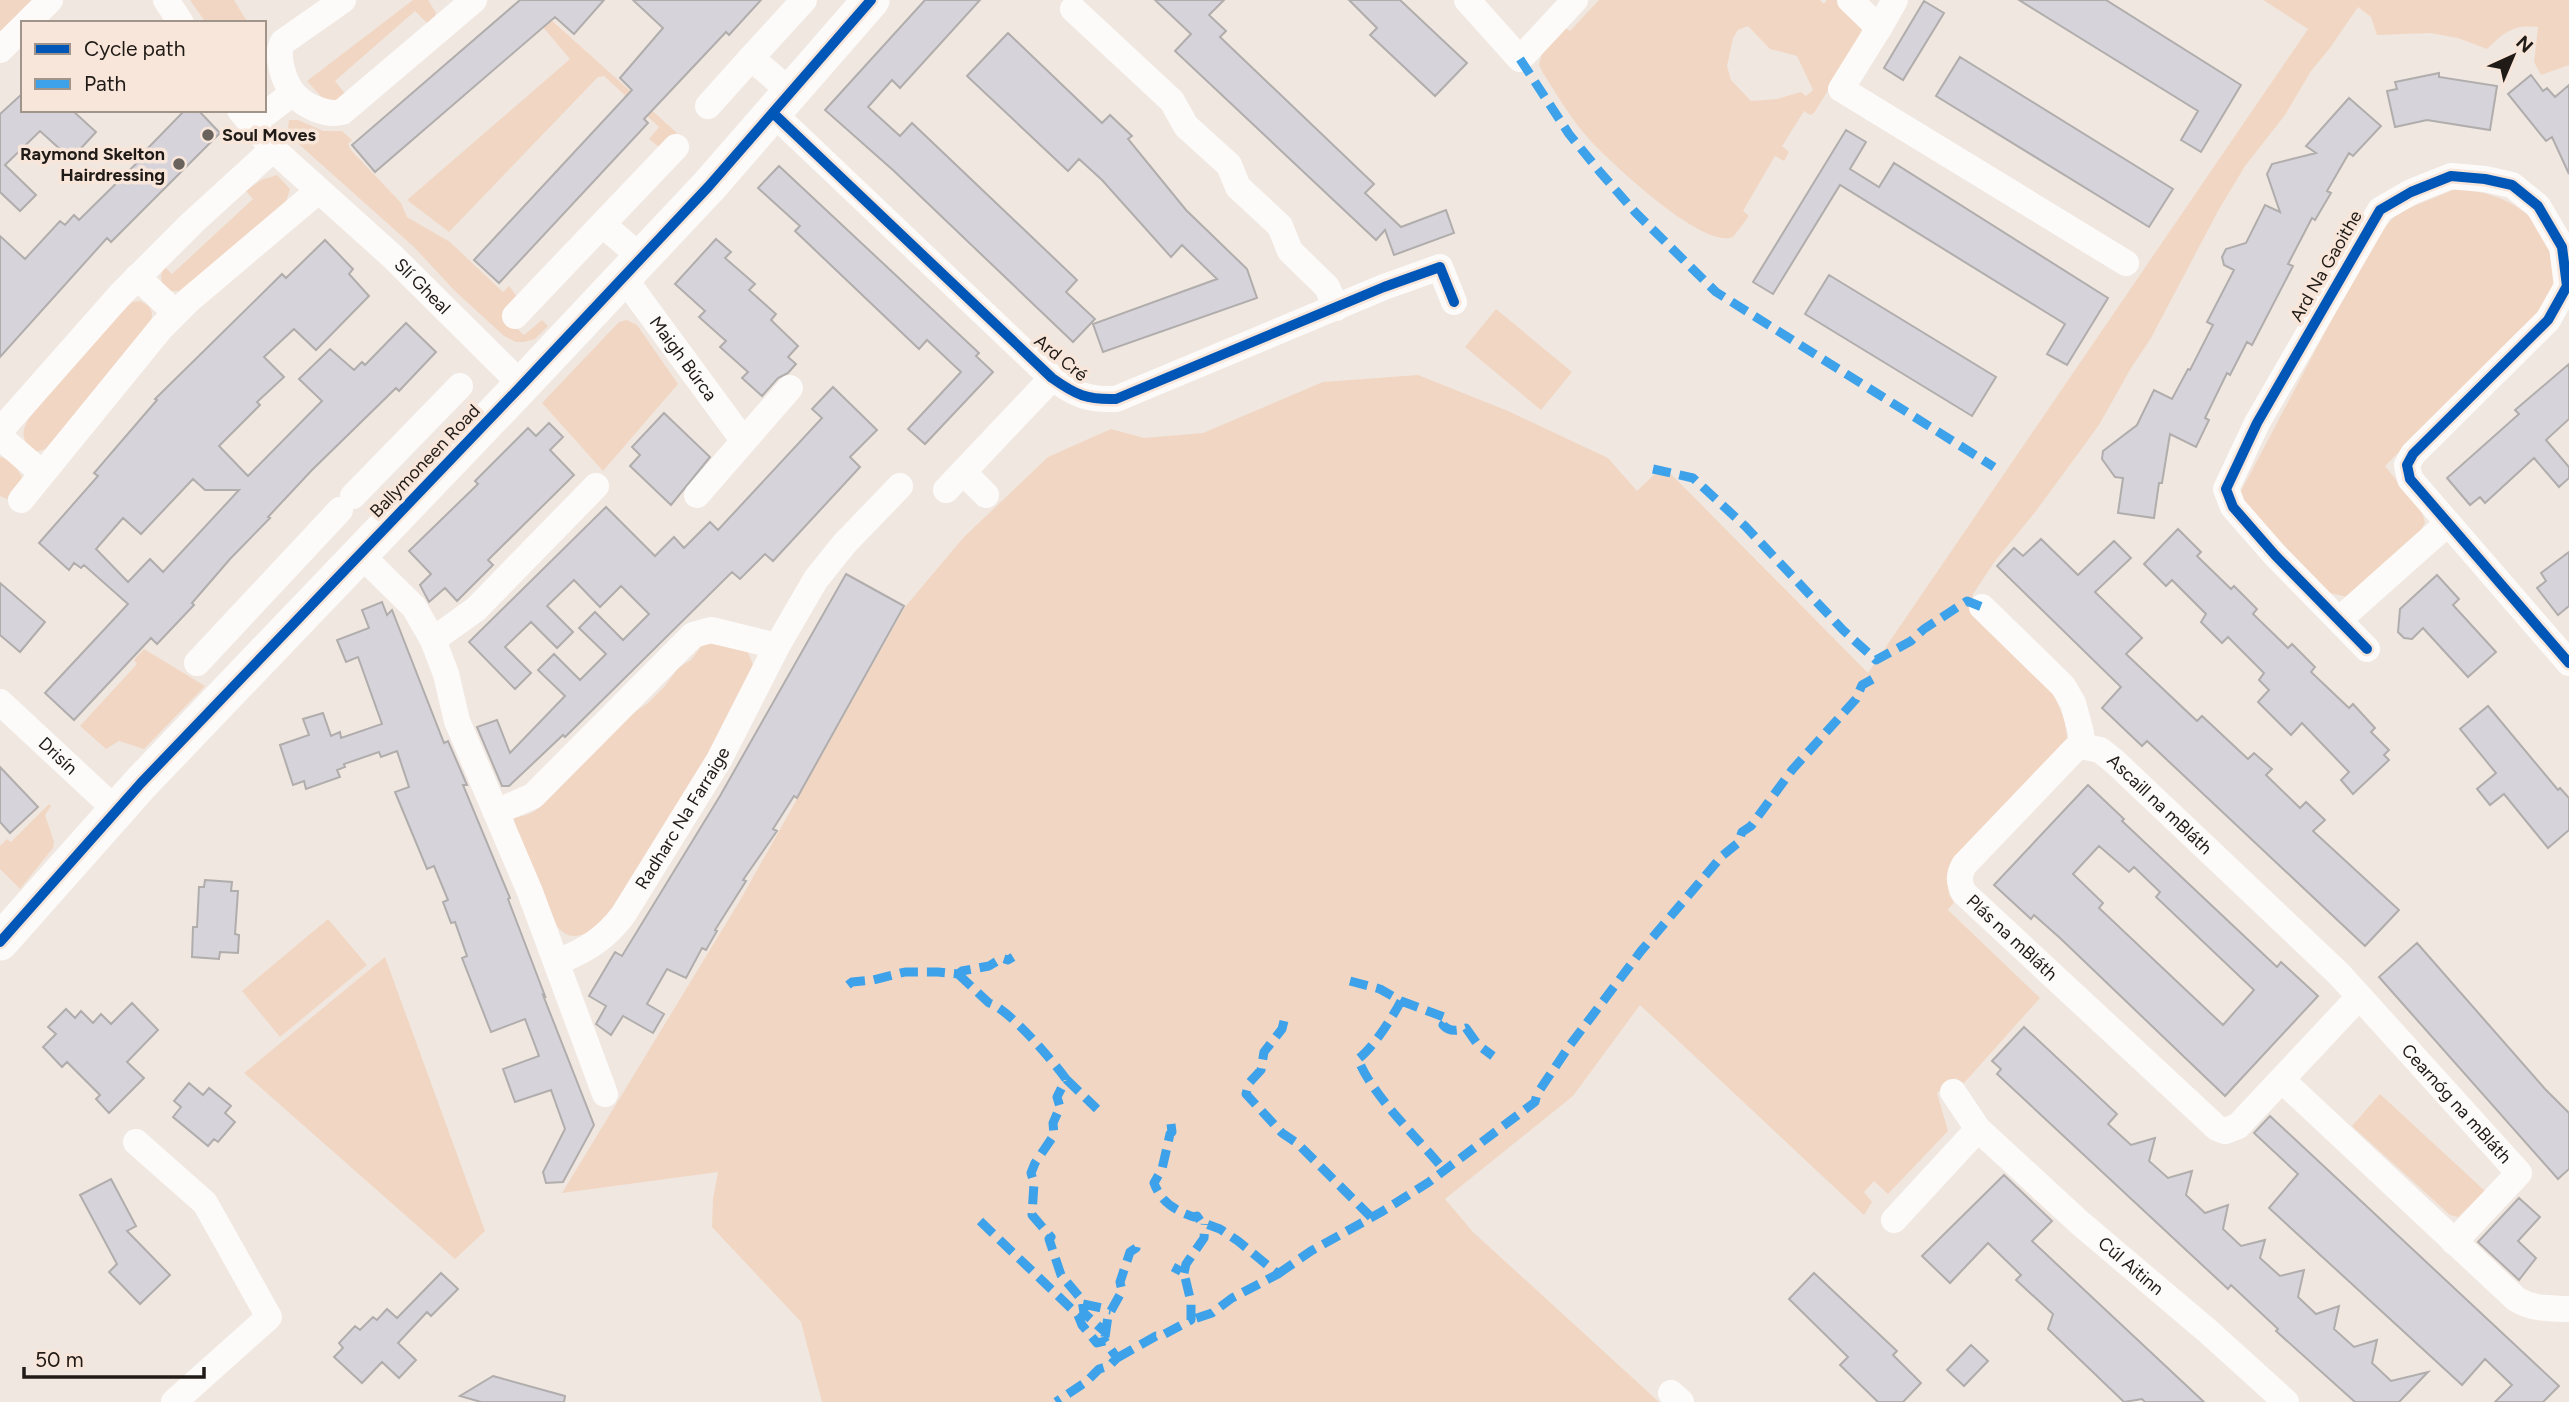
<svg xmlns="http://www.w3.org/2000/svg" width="2569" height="1402" font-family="Figtree,sans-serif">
<rect width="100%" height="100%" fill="#f0e7e0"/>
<path fill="#f1d7c3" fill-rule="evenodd" d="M0 0H34L0 34Z
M190 0H234L248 23H206Z
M413 0H428L436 13 434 19 428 24 415 11 335 81 347 96 338 103H327L307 81Z
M520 0H529L677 133 663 147H659L649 139 659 127 604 76 598 77 449 232 407 200 570 59Z
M1599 0H1820L1824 4 1827 0H1840L1862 29 1856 45 1814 113 1810 115 1804 111 1782 146 1789 152 1784 161 1775 156 1743 211 1749 216 1733 237C1703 250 1610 162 1589 139 1571 119 1557 95 1543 73L1539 65 1543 49 1563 26 1570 31ZM1748 26 1770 49 1797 56 1813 90 1806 96 1801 92 1777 99 1751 101 1731 80 1727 66 1733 38 1738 30Z
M2263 0H2569V65L2541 75 2534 62 2538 27C2514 24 2504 32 2487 49L2458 38 2430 33 2377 35 2371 17 2358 7 2330 48 2311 71 2285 115 2245 166 2218 211 2151 338 2131 368 2099 425 2036 511 1995 561 1973 594 1970 610 2054 695 2065 721 2067 738 2064 744 1948 884 1949 895 1954 902 1948 910 2040 998 1964 1083 1955 1078 1937 1093 1948 1131 1888 1194 1874 1181 1864 1192 1872 1202 1864 1215 1640 1005 1573 1096 1445 1199 1473 1232 1659 1402H822L801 1322 712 1227 713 1199 718 1172 562 1193 739 902 905 607 963 538 1048 457 1111 429 1144 438 1203 433 1323 382 1418 375 1508 411 1608 458 1637 491 1663 466 1868 673 2308 29Z
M289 120H298L323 131H342L352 140 348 144 351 150 401 203 407 217 450 242 503 292 509 286 518 298 501 315 524 335 542 320 548 326 535 339 524 342H516L504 336 455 291 414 247 293 139 288 128Z
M277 175 290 189 286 202 181 291H168C161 283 158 276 165 267L172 274 253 199 246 191 261 180Z
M2453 190C2499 189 2548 214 2553 264 2554 270 2557 280 2555 286 2554 292 2548 300 2545 305L2385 466 2422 512 2425 523 2417 536 2347 597 2330 593 2245 505 2240 493 2372 243 2397 213Z
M140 301C152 306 155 314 149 325L46 449 35 452C22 441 20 433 29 418L100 334 132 302Z
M1496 309 1572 372 1541 410 1465 347Z
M627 320 637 325 678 384 603 471 542 403 619 322Z
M0 457C10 459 19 469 22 478L16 490 7 499 0 496Z
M704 643 746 648 754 667 697 778 603 922C589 933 571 945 557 926L521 843 513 817C530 817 540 809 549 796L626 718 648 703 665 686 678 668 691 660Z
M144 649 205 686 144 749 119 741 106 749 80 726 137 664 134 660Z
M49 804 51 806 45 815 54 842 53 848 20 889 0 869V846L7 839 11 842Z
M328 919 367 965 280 1037 242 991Z
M385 957 485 1231 455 1259 244 1073Z
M2380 1094 2485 1191 2458 1217 2450 1215 2352 1126Z"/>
<path fill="#d6d3db" stroke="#b0adac" stroke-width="2" fill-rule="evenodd" d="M520 0H604L574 34 555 17 375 172 352 145Z
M633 0H761L729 35 726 32 644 119 648 123 499 283 474 260 632 90 620 78 663 28Z
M925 0H980L900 88 892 80 868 107 900 136 912 123 1077 280 1066 292 1095 319 1073 342 894 171 825 110Z
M1155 0H1224L1209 15 1226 31 1220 37 1374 184 1365 193 1401 227 1446 210 1454 233 1394 255 1385 230 1376 240 1175 51 1191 34Z
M1349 0H1400L1467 63 1435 96 1370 35 1377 28Z
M2019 0H2106L2241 85 2201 152 2181 140 2198 111Z
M1924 1 1944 13 1903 80 1884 68Z
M1008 33 1102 123 1110 115 1132 136 1128 139 1186 210 1247 269 1257 298 1103 352 1093 324 1217 279 1182 245 1171 257 1102 180 1079 159 1068 171 967 76Z
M1960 57 2173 189 2149 227 1936 96Z
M2439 73V77L2497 86 2490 130 2427 120 2395 127 2387 91 2397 89 2395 82Z
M2531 75 2543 91 2547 88 2555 97 2569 85V174L2552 137 2546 141 2508 94Z
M23 93V110H72L96 132 71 159 40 131 5 165 36 195 20 211 0 192V114Z
M2349 98 2381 126 2353 156 2349 153 2327 191 2331 193 2315 220 2312 218 2288 264 2293 266 2252 345 2247 342 2230 375 2227 373 2205 418 2209 420 2196 447 2170 434 2162 483H2159L2154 518 2118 513 2123 478 2115 477 2102 459 2103 451 2137 425 2154 390 2172 399 2188 369 2190 370 2213 325 2207 322 2234 270 2224 265 2222 257 2226 249 2246 243 2265 205 2280 212 2267 174 2272 164 2316 153 2306 146Z
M185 110H198L220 133 111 242 107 238 0 357V236L25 259 60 221 65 225 74 215 79 220 149 151 147 149Z
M1846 130 1866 142 1850 169 1879 187 1894 163 2108 298 2067 365 2047 354 2065 324 1840 185 1773 294 1753 282Z
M779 166 979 353 976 356 993 372 925 444 908 429 961 372 927 340 919 349 795 231 800 226 758 188Z
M716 239 731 252 725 258 755 284 749 290 776 314 771 320 798 346 788 357 796 364 788 373 778 378 762 396 742 378 748 372 720 347 726 341 699 317 705 311 675 284Z
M325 240 353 269 349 274 369 296 316 350 294 329 264 357 284 377 257 402 260 405 219 446 248 476 322 401 299 379 330 349 354 370 362 362 365 365 406 323 436 352 399 391 396 388 312 470 268 517 270 518 230 559 192 603 194 605 157 644 151 638 74 720 45 693 128 604 84 565 81 568 74 563 69 570 39 543 98 476 94 473 157 400 155 399 282 274 286 278ZM193 479 205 490H239L163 572 150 559 128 582 96 549 123 518 141 534Z
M1829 275 1996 377 1972 416 1805 314Z
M2569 364V419L2546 440 2569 467V478L2559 487 2534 458 2485 503 2480 497 2470 505 2447 478 2519 414 2515 410Z
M833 387 877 430 850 457 860 467 773 561 765 554 740 579 732 572 565 737 563 735 509 786H502L477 727 497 720 510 753 565 696 538 670 554 654 580 680 606 654 579 628 595 612 623 640 649 614 621 586 600 607 574 580 547 606 573 632 557 648 531 622 505 647 531 673 515 689 469 642 606 507 655 556 674 537 684 548 710 522 718 530 822 418 812 409Z
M664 413 710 457 671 505 630 466 640 455 632 447Z
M549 423 563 437 550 450 574 475 488 560 493 565 457 601 445 588 429 602 420 585 431 574 409 551 478 484 475 481 528 428 536 436Z
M2178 529 2201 552 2197 556 2231 589 2234 586 2257 609 2253 614 2288 648 2292 644 2315 667 2311 672 2349 708 2353 704 2375 728 2371 732 2389 750 2384 755 2389 760 2353 794 2341 780 2349 772 2302 723 2291 735 2258 702 2269 690 2259 680 2264 673 2228 637 2222 643 2201 622 2206 614 2172 580 2166 586 2144 564Z
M2041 539 2078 575 2114 541 2131 558 2095 592 2142 638 2126 654 2197 721 2202 716 2248 759 2254 753 2272 769 2266 775 2300 808 2306 802 2325 820 2313 831 2399 910 2365 946 2147 741 2142 746 2102 708 2121 687 1997 566 2014 548 2023 556Z
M2569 552V606L2558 615 2537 588 2546 581 2541 573Z
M846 574 904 606 797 798 794 796 773 829 777 831 743 880 746 881 715 930 717 931 706 950 702 948 686 978 667 969 647 1004 664 1014 653 1033 623 1016 611 1035 596 1024 606 1006 589 996 615 952 622 956 720 796Z
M2437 575 2459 599 2453 605 2496 652 2468 677 2423 628 2412 639 2404 638 2398 632 2400 609Z
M0 583 45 622 20 652 0 635Z
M382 602 387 615 392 610 444 743 448 741 467 785H463L510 898 508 899 545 996 543 995 594 1125 563 1182 546 1183 543 1172 565 1129 551 1090 515 1102 503 1069 539 1056 525 1019 491 1032 462 958 467 956 455 922 451 923 443 902 448 900 434 866 427 869 395 792 409 787 397 751 381 757 379 752 344 764 345 767 337 770 340 777 306 789 304 781 293 785 280 745 309 735 303 719 323 713 331 736 340 732 341 738 382 724 358 657 346 662 337 640 369 628 362 610Z
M2488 706 2558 790 2560 788 2569 798V830L2548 848 2504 794 2490 805 2477 789 2496 773 2460 729Z
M0 767 38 807 10 833 0 822Z
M2088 785 2124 819 2122 821 2277 967 2281 962 2318 996 2225 1096 2060 938 2034 915 2031 919 1994 885ZM2099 846 2129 872 2134 867 2160 892 2156 897 2254 990 2223 1025 2099 908 2103 903 2073 874Z
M205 880 232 882 231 891H238L235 934 239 935 238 953 220 952 219 959 192 957 193 927H197L199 887H204Z
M2417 943 2545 1089 2569 1113V1169L2558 1179 2379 977Z
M132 1003 158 1030 127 1062 144 1078 109 1113 96 1099 100 1095 67 1062 62 1067 43 1047 56 1034 48 1027 66 1009 75 1018 81 1011 93 1023 101 1014 111 1024Z
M2024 1027 2117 1114 2108 1124 2131 1145 2155 1138 2149 1161 2168 1178 2192 1171 2186 1195 2205 1213 2228 1205 2223 1229 2241 1246 2265 1240 2260 1258 2280 1276 2304 1270 2298 1297 2316 1314 2339 1306 2334 1329 2354 1347 2377 1340 2372 1363 2391 1381 2428 1372 2399 1402H2355L2276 1331 2278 1329 2231 1285 2228 1289 1997 1074 2001 1069 1992 1061Z
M189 1083 203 1095 209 1088 231 1106 225 1113 235 1122 218 1142 214 1139 208 1146 173 1117 181 1107 174 1101Z
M2270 1116 2559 1386 2543 1402H2495L2512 1385 2485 1359 2462 1385 2269 1208 2298 1174 2254 1133Z
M2004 1175 2052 1221 2032 1241 2204 1402H2145L2142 1399 2124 1402 2048 1329 2053 1314 2016 1280 2021 1275 1988 1243 1950 1283 1922 1256Z
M111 1179 136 1226 127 1231 170 1275 140 1304 109 1272 117 1264 80 1195Z
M2519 1198 2540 1217 2518 1241 2536 1258 2519 1280 2478 1242Z
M441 1273 458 1289 431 1316 427 1312 398 1343 416 1360 399 1378 382 1362 362 1383 334 1357 343 1348 339 1343 355 1326 360 1330 373 1317 377 1320 387 1309 397 1318Z
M1814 1273 1897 1351 1893 1355 1921 1383 1903 1402H1878L1840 1365 1848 1357 1789 1299Z
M1971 1345 1988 1361 1964 1386 1947 1370Z
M493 1376 565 1396 564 1402H481L460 1396Z"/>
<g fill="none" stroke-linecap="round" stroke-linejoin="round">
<g stroke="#fdfbfa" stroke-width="26">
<path d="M166 0 181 23"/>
<path d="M343 0 283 42C275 54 284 82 293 93 304 106 326 116 342 112L474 0"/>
<path d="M1467 0 1520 59 1575 0"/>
<path d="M1850 0 1879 28 1895 0"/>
<path d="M1073 9 1172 101 1186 126 1229 165 1238 187 1280 226 1290 251 1327 287 1336 308"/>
<path d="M27 23 50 0"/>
<path d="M1879 28 1841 89 2126 263"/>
<path d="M0 50 23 27"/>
<path d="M751 58 804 0"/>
<path d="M708 106 751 58 791 92"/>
<path id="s1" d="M240 110 273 149 393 257 522 385"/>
<path d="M773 113 1052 378C1076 395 1087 400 1116 399L1384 287 1440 267 1454 302"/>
<path d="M252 124 293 93"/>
<path d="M603 225 642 258"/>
<path d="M137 277 176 313"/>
<path id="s2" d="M624 278 743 440"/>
<path d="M515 316 676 147"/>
<path d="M0 431 120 295 193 222 273 149"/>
<path d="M0 437 42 473"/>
<path d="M963 472 986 495"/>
<path d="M946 490 1052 378"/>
<path d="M697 495 790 388"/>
<path d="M353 496 460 386"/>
<path d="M21 500 161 328 189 300 318 191"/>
<path d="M360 554 414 607 433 640 446 674 457 721 530 892 605 1094"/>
<path d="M1982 607 2063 686 2073 703 2081 733V746"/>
<path d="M2339 620 2448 523"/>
<path d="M433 640 476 609 596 486"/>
<path d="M2367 649 2275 555 2233 507 2226 489 2257 423 2380 210 2411 192 2451 176 2485 179 2512 185 2538 206 2562 247 2567 286 2548 320 2413 454 2407 465 2410 479 2569 663"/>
<path d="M197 663 340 510"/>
<path id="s3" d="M0 702 116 810"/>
<path id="s4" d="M2081 746 2074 750 1964 865C1958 876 1959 883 1964 893L2217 1128 2225 1131 2238 1126 2359 997"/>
<path id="s5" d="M2081 746 2100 750 2114 761 2339 974 2519 1173 2454 1242"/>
<path d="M496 812 533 796 693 635 711 630 777 646"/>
<path id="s6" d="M557 962C585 951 605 939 623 915L719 760 777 646 816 579 845 543 900 486"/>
<path d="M2282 1080 2516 1299C2534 1310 2549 1308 2569 1309"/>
<path id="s7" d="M1953 1092 1978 1129 2080 1223 2210 1333 2286 1402"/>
<path d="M136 1142 205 1203 269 1317 174 1402"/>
<path d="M1894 1220 1978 1129"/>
<path d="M1671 1393 1681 1402"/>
</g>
<path stroke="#fdfbfa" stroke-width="37" d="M0 942 141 783 522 385 709 186 871 0"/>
<path stroke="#3ea2ea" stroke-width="9" stroke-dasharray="18 9" stroke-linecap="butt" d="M1520 59 1569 134 1600 172 1635 212 1716 292 1994 467
M1653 469 1693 478 1745 526 1843 630 1876 660 1911 641 1924 629 1967 601 1982 607
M958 974 989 1003C1009 1009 1052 1060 1066 1079L1057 1097 1060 1107 1053 1123 1054 1135 1035 1163 1031 1173 1034 1183 1032 1215 1051 1237 1049 1239 1061 1275 1082 1300 1084 1313 1105 1332
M1350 981 1380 989 1401 1001C1392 1018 1373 1048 1358 1059 1372 1096 1419 1139 1444 1170
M848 985 852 982 873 980 905 972H938L958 974 962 971 989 966 1002 958 1008 960 1013 957
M1401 1001 1444 1017 1447 1019 1443 1025C1449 1032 1457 1031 1466 1028L1478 1045 1493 1056
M1284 1021 1282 1029 1264 1052 1261 1070 1249 1083 1246 1094 1282 1133 1297 1143 1371 1217
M1066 1079 1097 1109
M1171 1124 1172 1132 1170 1134 1162 1169 1154 1183C1161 1202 1174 1210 1194 1217L1197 1216 1201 1222 1220 1229 1238 1241 1278 1274 1232 1298 1212 1313 1191 1320
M980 1221 1078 1315 1082 1325 1097 1343 1105 1341 1117 1358 1109 1366 1099 1369 1086 1382 1056 1402
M1184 1273 1186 1264 1204 1238 1205 1224
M1278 1274 1311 1251 1383 1211 1429 1182 1535 1102 1537 1094 1570 1045 1641 951 1722 856 1738 843 1742 832 1751 826 1792 770 1856 699 1862 685 1880 675
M1083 1304 1111 1310
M1105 1337 1108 1316 1122 1291 1120 1282 1130 1252 1136 1248 1137 1243
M1117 1358 1156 1336H1161L1191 1320V1302L1184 1273 1173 1267"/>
<g stroke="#f7e6d9" stroke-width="15">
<path id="cycleway" d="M773 113 1052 378C1076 395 1087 400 1116 399L1384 287 1440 267 1454 302
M2367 649 2275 555 2233 507 2226 489 2257 423 2380 210 2411 192 2451 176 2485 179 2512 185 2538 206 2562 247 2567 286 2548 320 2413 454 2407 465 2410 479 2569 663
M0 942 141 783 522 385 709 186 871 0"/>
</g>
<use href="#cycleway" stroke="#0057b8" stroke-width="10"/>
</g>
<g fill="#69625d" stroke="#f7e6d9" stroke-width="2.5">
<circle cx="208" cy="135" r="7"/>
<circle cx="179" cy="164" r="7"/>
</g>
<g text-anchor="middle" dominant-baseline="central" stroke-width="7" stroke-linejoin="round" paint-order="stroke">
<g font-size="18" font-weight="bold" fill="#211b17" stroke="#f7e6d9" text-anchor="start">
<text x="222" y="135">Soul Moves</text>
<text x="165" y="154" text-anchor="end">Raymond Skelton<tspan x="165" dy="21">Hairdressing</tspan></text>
</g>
<g font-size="18" fill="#211b17" stroke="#f7e6d9">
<text transform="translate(2326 266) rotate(-60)">Ard Na Gaoithe</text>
<text stroke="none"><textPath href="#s1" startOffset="254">Slí Gheal</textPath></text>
<text stroke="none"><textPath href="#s2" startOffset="100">Maigh Búrca</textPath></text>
<text transform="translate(1061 358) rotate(39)">Ard Cré</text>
<text transform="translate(425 461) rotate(-46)">Ballymoneen Road</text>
<text stroke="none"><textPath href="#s3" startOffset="79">Drisín</textPath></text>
<text stroke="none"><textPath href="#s5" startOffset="100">Ascaill na mBláth</textPath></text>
<text stroke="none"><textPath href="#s6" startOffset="196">Radharc Na Farraige</textPath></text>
<text stroke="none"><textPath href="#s4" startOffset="262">Plás na mBláth</textPath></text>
<text stroke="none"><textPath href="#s5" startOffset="522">Cearnóg na mBláth</textPath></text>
<text stroke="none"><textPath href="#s7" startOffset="250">Cúl Aitinn</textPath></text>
</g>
</g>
<rect x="21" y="21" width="245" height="91" fill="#f7e6d9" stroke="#a1958b" stroke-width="2"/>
<rect x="35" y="44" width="35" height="10" fill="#0057b8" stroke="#a1958b" stroke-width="2"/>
<text x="84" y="56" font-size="21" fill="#211b17">Cycle path</text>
<rect x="35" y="79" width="35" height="10" fill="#3ea2ea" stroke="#a1958b" stroke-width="2"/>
<text x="84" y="91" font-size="21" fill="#211b17">Path</text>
<g transform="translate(2513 56) rotate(44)" stroke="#f7e6d9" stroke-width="5" paint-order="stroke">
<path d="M0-5L12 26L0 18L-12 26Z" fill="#211b17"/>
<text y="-10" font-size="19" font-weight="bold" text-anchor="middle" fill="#211b17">N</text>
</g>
<path d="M24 1367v10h180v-10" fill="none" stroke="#211b17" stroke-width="3.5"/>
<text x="35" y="1367" font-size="21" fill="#211b17" stroke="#f7e6d9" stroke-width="5" paint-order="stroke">50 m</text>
</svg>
